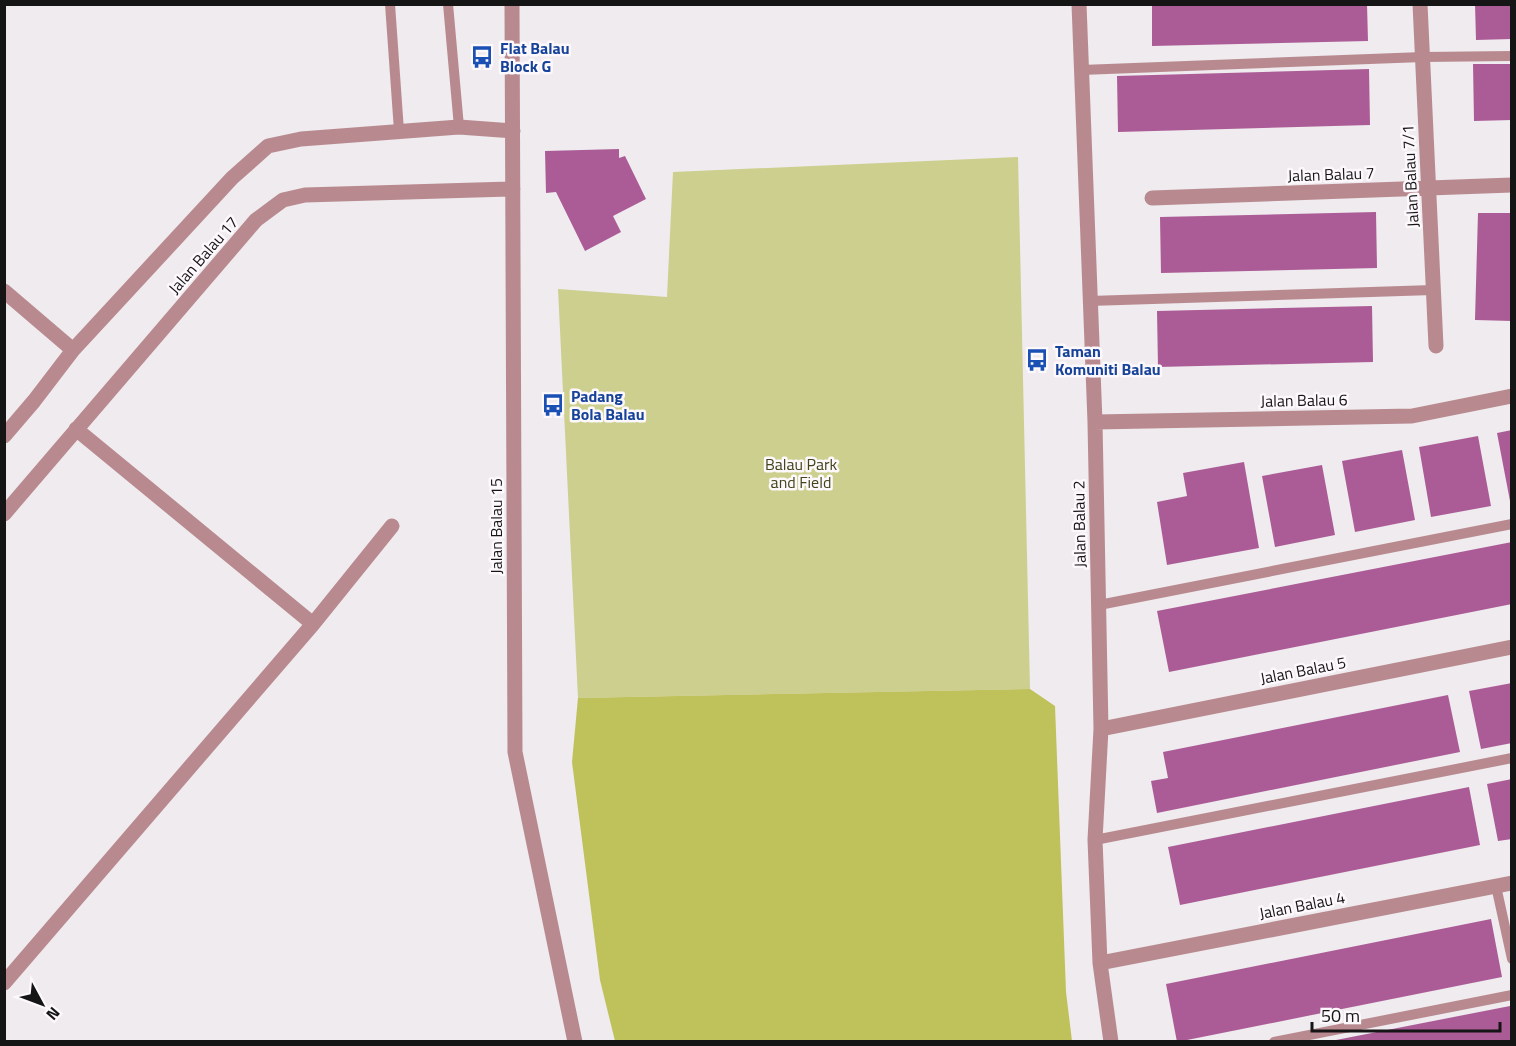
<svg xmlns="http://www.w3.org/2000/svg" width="1516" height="1046" font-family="'Titillium Web',sans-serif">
<rect width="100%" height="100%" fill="#efebee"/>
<path fill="#cccf8d" d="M1018 157 1030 689 578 698 558 289 667 297 673 172Z"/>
<path fill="#bfc15a" d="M1030 689 1055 706 1066 992 1072 1041H615L600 980 572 762 578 698Z"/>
<path fill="#ab5c96" d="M1152 4H1367L1368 41 1152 46Z
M1475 4H1512V39L1476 40Z
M1473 64H1512V120L1474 121Z
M1369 69 1370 125 1118 132 1117 76Z
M619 149V158L625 156 646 199 613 216 621 232 585 251 556 192 546 193 545 151Z
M1376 212 1377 268 1161 273 1160 217Z
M1478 213H1512V321L1475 320Z
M1372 306 1373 362 1158 367 1157 311Z
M1512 430V501H1510L1497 433Z
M1478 436 1491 506 1431 517 1419 447Z
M1402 450 1415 520 1355 532 1342 461Z
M1244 462 1259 548 1167 565 1157 502 1187 496 1183 473Z
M1322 465 1335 535 1275 547 1262 476Z
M1512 542V604L1169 672 1157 611Z
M1512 683V743L1481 749 1469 691Z
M1448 695 1460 752 1157 813 1151 781 1168 778 1163 752Z
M1512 779V839L1498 841 1487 784Z
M1469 787 1480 845 1180 905 1168 847Z
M1491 919 1502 977 1177 1042 1166 984Z
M1510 1006 1512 1041H1336V1040Z"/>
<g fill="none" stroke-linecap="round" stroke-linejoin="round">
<path stroke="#b88a90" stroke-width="10" d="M390 4 399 131
M448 4 459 127
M1081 70 1423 57 1512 56
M1089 301 1433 290
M1099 605 1512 524
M1095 840 1512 758
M1496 886 1512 959
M1274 1042 1512 995"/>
<path stroke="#b88a90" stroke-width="15" d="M512 4 515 752 575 1042
M1079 4 1095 422 1101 729 1095 840 1100 963 1111 1042
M1420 4 1436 346
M1152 198 1512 185
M4 291 73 350
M1095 422 1412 416 1512 396
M76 429 313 624
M4 436 34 401 73 350 232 178 268 146 301 139 459 127 513 131
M4 514 256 220 283 200 305 195 513 189
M1101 729 1512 647
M1100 963 1512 883
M4 983 313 624 392 526"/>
</g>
<defs>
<g id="bus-bare" transform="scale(1.8)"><path d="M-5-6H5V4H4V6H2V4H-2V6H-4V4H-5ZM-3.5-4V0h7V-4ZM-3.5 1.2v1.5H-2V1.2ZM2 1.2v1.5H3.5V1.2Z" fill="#1a4fb4" stroke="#fcf8fc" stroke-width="2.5" paint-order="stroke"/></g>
</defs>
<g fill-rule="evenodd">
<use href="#bus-bare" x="482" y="57"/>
<use href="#bus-bare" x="1037" y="360"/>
<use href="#bus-bare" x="553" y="405"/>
</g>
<g text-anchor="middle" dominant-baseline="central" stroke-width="5" stroke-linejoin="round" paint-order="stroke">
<g font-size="16" font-weight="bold" fill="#164399" stroke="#fcf8fc" text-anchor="start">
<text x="500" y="48">Flat Balau<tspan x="500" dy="18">Block G</tspan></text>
<text x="1055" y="351">Taman<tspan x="1055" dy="18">Komuniti Balau</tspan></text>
<text x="571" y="396">Padang<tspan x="571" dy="18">Bola Balau</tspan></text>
</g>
<g font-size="16" fill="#161516" stroke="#fcf8fc">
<text transform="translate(1331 174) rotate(-2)">Jalan Balau 7</text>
<text transform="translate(1410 176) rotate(-93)">Jalan Balau 7/1</text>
<text transform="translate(203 255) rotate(-49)">Jalan Balau 17</text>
<text transform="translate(1304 400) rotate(-1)">Jalan Balau 6</text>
<text transform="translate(1079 524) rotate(-91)">Jalan Balau 2</text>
<text transform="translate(496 526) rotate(-90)">Jalan Balau 15</text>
<text transform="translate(1303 670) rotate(-11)">Jalan Balau 5</text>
<text transform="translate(1302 905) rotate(-11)">Jalan Balau 4</text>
</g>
<g font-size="16" fill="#43441a" stroke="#fcf8fc">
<text x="801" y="464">Balau Park<tspan x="801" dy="18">and Field</tspan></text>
</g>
</g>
<rect width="1516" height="1046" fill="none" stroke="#161516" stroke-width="12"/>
<g transform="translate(42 1004) rotate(131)" stroke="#fcf8fc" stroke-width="4.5" paint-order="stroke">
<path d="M0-4.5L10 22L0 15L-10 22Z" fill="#161516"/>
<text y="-9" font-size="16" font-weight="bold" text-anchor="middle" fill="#161516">N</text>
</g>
<path d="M1312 1022v9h188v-9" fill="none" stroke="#161516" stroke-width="3"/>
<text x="1321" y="1022" font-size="18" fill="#161516" stroke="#fcf8fc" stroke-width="4.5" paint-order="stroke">50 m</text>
</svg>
